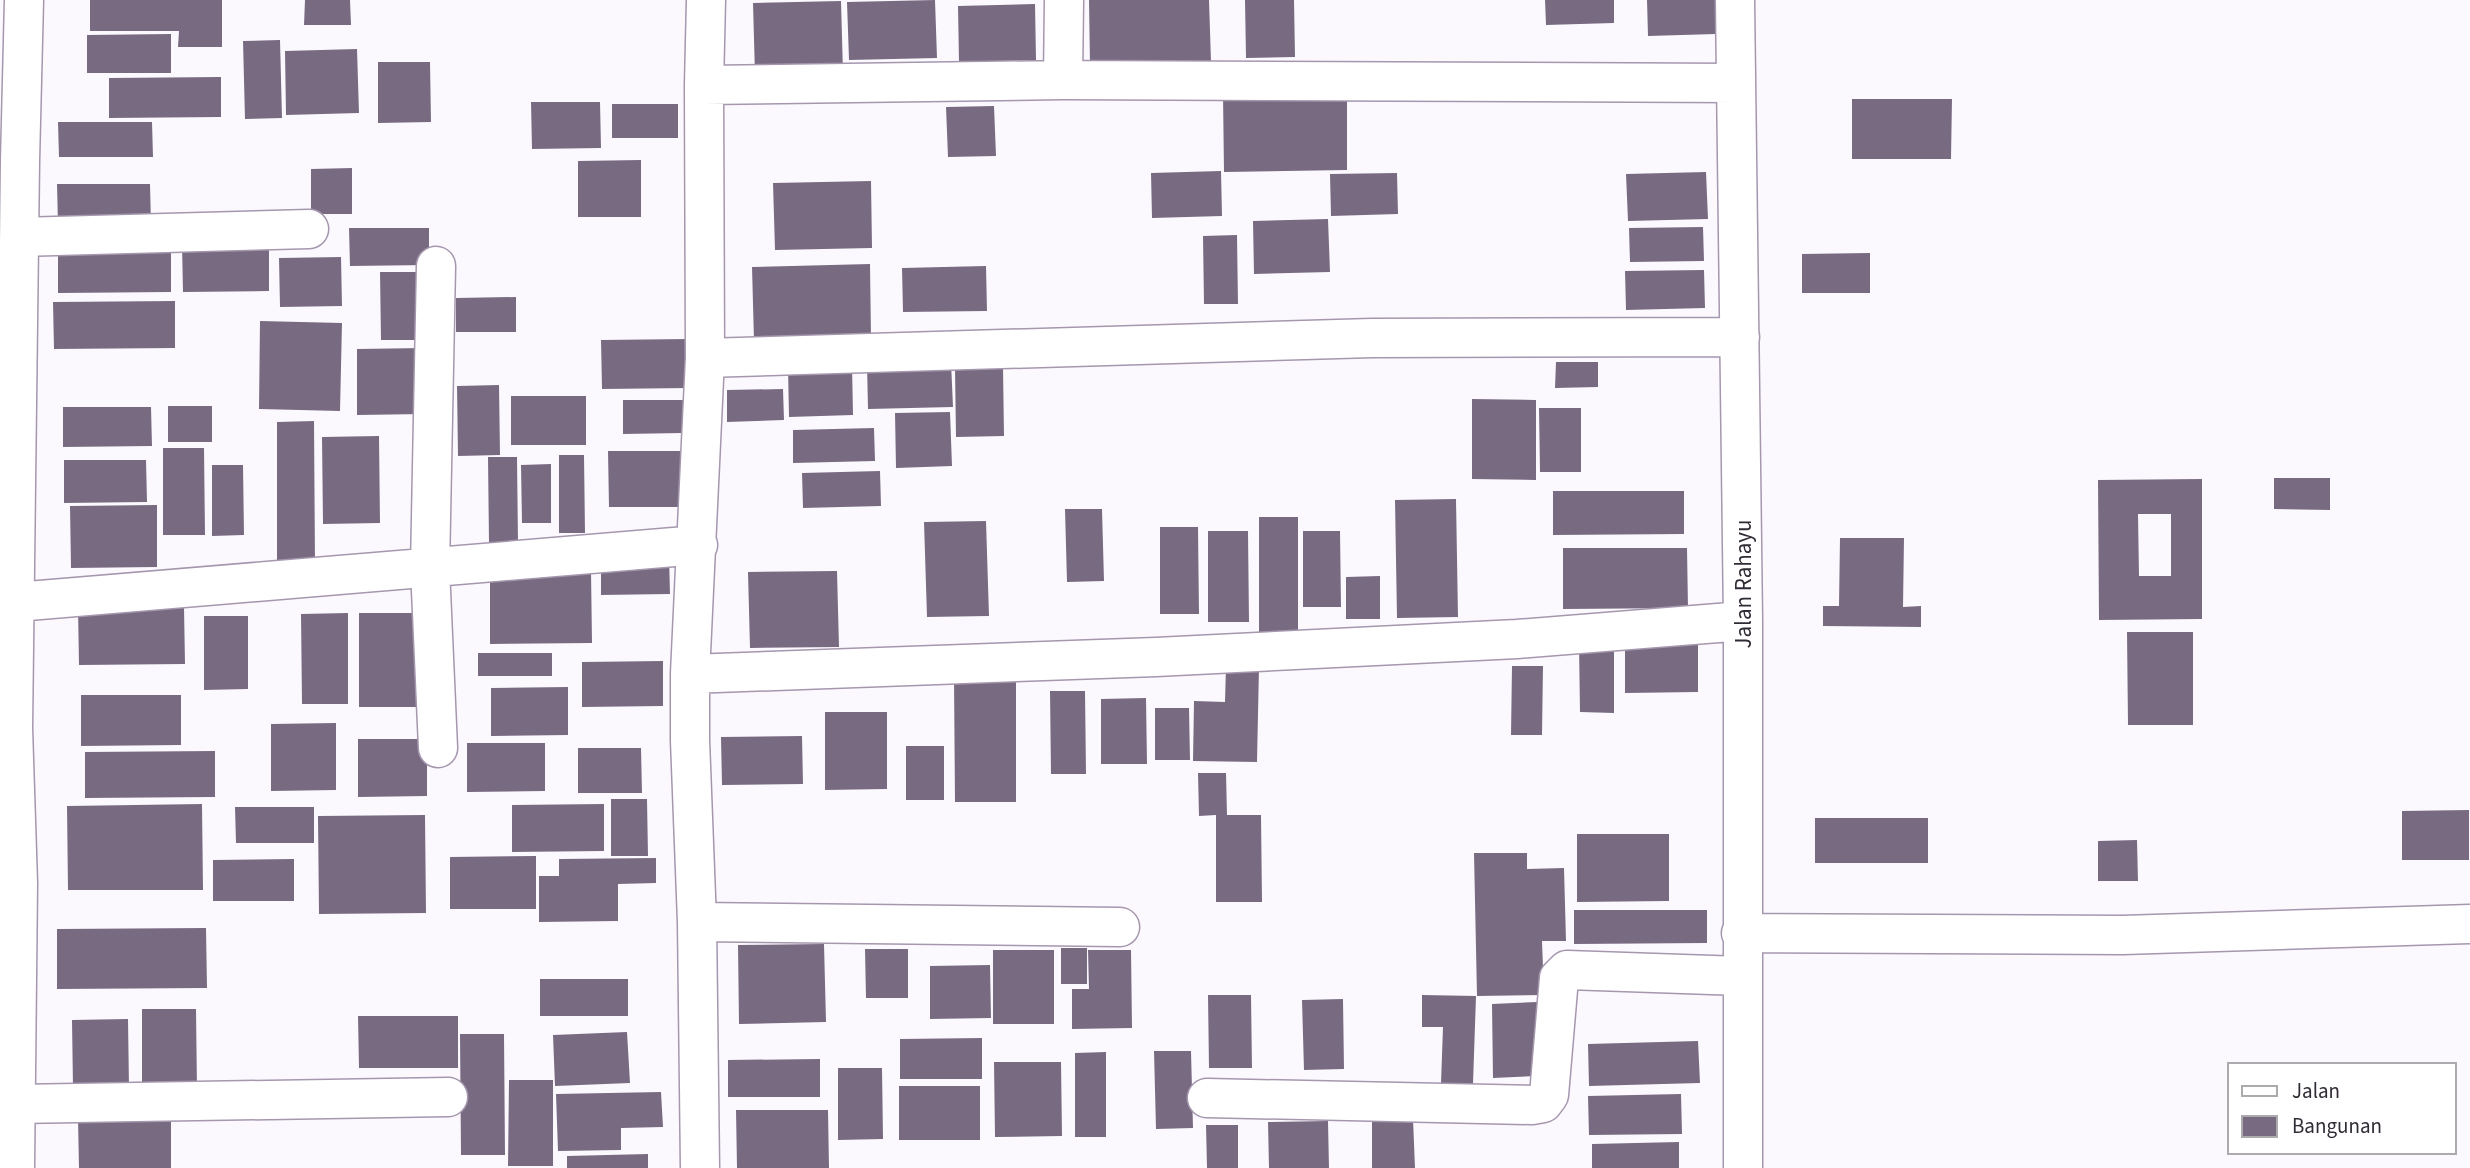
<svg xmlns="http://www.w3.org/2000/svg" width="2470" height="1168" font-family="'Source Sans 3',sans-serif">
<rect width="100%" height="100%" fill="#fcf9fe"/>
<path fill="#786b81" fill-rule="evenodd" d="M90 0H222V47H178L179 31H90Z
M305 0H350L351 25H304Z
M935 0 937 58 849 60 847 2Z
M1089 0H1209L1211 62 1090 65Z
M1245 0H1294L1295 57 1246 58Z
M1545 0H1614V23L1546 25Z
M1647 0H1715L1716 34 1648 36Z
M841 1 843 73 755 75 753 3Z
M1035 4 1036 60 959 62 958 6Z
M171 34V73H87V35Z
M280 40 282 118 245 119 243 41Z
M357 49 359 113 286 115 285 51Z
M378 62H430L431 122 378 123Z
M221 77V117L109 118V78Z
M1223 94H1347V170L1224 172Z
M1852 99H1952L1951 159H1852Z
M531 102H600L601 148 532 149Z
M612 104H678V138H612Z
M994 106 996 156 948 157 946 107Z
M58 122H152L153 157H59Z
M641 160V217H578V161Z
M352 168V214H311V169Z
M1221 171 1222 216 1152 218 1151 173Z
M1706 172 1708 219 1628 221 1626 174Z
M1397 173 1398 214 1331 216 1330 174Z
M871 181 872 248 775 250 773 183Z
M57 184H150L151 224 58 225Z
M1328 219 1330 272 1254 274 1253 221Z
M1703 227 1704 261 1630 262 1629 228Z
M349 228H429V265L350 266Z
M1237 235 1238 304H1204L1203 236Z
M182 244H269V291L183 292Z
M171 250V292L58 293V251Z
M1870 253V293H1802V254Z
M341 257 342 306 280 307 279 258Z
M870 264 871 338 754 341 752 267Z
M986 266 987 311 903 312 902 268Z
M1704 270 1705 308 1626 310 1625 271Z
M380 272H428V340H381Z
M516 297V332H456V298Z
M175 301V348L54 349 53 302Z
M260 321 342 323 340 411 259 409Z
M689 339V388L602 389 601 340Z
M424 348V414L357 415V349Z
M951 362 953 407 868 409 867 364Z
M1556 362H1598V387L1555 388Z
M852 365 853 415 789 417 788 366Z
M1003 367 1004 436 956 437 955 368Z
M499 385 500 455 458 456 457 386Z
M783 389 784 420 727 422V390Z
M511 396H586V445H511Z
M1472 399 1536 400V480L1472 479Z
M623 400H683V433L623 434Z
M168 406H212V442H168Z
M63 407H151L152 446 63 447Z
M1539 408H1581V472H1540Z
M950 412 952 466 896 468 895 413Z
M314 421 315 564 277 565V422Z
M874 428 875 461 793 463V430Z
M379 436 380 523 323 524 322 437Z
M163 448H204L205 535H163Z
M608 451H680L681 507H609Z
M559 455H584L585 533H559Z
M488 457H517L518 543H489Z
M64 460H146L147 502 64 503Z
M551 464V523H522L521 465Z
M212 465H243L244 535 212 536Z
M880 471 881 506 803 508 802 473Z
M2274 478H2330V510L2274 509Z
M2202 479V619L2099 620 2098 480ZM2138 514H2171V576H2139Z
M1553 491H1684V534L1553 535Z
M1456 499 1458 617 1397 618 1395 500Z
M157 505V567L71 568 70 506Z
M1065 509H1102L1104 581 1067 582Z
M1259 517H1298V632H1259Z
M986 521 989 616 927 617 924 522Z
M1160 527H1198L1199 614H1160Z
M1208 531H1248L1249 622H1208Z
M1303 531H1340L1341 607H1303Z
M1840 538H1904L1903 607 1921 606V627L1823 626V606H1839Z
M1563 548H1687L1688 608 1563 609Z
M669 556 670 594 601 595V557Z
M591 570 592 643 490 644V571Z
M837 571 839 647 750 648 748 572Z
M1380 576V619H1346V577Z
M78 607H184L185 664 79 665Z
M348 613V704H302L301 614Z
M359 613H421V707H359Z
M204 616H248V689L204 690Z
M2127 632H2193V725H2128Z
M1579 644H1614V713L1580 712Z
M1625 645H1698V692L1625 693Z
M478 653H552V676H478Z
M663 661V706L582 707V662Z
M1226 666 1259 667 1257 762 1193 761 1194 701 1225 702Z
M1512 666H1543L1542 735H1511Z
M954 678H1016V802H955Z
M568 687V735L491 736V688Z
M1050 691H1085L1086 774H1051Z
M81 695H181V745L81 746Z
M1146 698 1147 764H1101V699Z
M1155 708H1189L1190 760H1155Z
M825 712H887V789L825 790Z
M336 723V790L271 791V724Z
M802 736 803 784 722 785 721 737Z
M358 739H427V796L358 797Z
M467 743H545V791L467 792Z
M906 746H944V800H906Z
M578 748H641L642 793H578Z
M215 751V797L85 798V752Z
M1198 773H1226L1227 815H1261L1262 902H1216V815L1199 816Z
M611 799H647L648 856H611Z
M202 804 203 890H68L67 806Z
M604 804V851L512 852V805Z
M235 807H314V843H236Z
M2469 810V860H2402V811Z
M425 815 426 913 319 914 318 816Z
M1815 818H1928V863H1815Z
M1577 834H1669V901L1577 902Z
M2137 840 2138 881H2098V841Z
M1474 853H1527V869L1564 868 1566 941H1542L1544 995 1477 996Z
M536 856V909H450V857Z
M656 858V883L618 884V921L539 922V876H559V859Z
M294 859V901H213V860Z
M1574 910H1707V943L1574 944Z
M206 928 207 988 57 989V929Z
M824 944 826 1022 739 1024 738 945Z
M1061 948H1087V984H1061Z
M865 949H908V998H866Z
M993 950H1054V1024H993Z
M1088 950H1131L1132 1028 1072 1029V989H1089Z
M990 965 991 1018 930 1019V966Z
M540 979H628V1016H540Z
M1208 995H1251L1252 1068H1209Z
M1422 995 1476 996 1473 1084 1441 1083 1443 1027H1422Z
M1343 999 1344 1069 1304 1070 1302 1000Z
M1537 1002 1538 1076 1493 1078 1492 1004Z
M142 1009H196L197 1089H142Z
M358 1016H458V1068H359Z
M128 1019 129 1088H73L72 1020Z
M627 1032 630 1083 555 1086 553 1035Z
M460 1034H504L505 1155H461Z
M982 1038V1079H900V1039Z
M1698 1041 1700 1083 1589 1086 1588 1044Z
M1154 1051H1191L1193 1128 1156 1129Z
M1106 1052V1137H1075V1053Z
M820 1059V1097H728V1060Z
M994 1062H1061L1062 1136 995 1137Z
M838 1068H882L883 1139 838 1140Z
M509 1080H553V1166H508Z
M899 1086H980V1140H899Z
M661 1092 663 1127 621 1128V1150L558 1151 556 1094Z
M1681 1094 1682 1134 1589 1135 1588 1096Z
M736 1110H828L829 1168H737Z
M171 1117V1168H79L78 1118Z
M1413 1119 1415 1168H1372V1120Z
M1328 1121 1329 1168H1269L1268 1122Z
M1206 1125H1238V1168H1207Z
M1679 1142V1168H1592V1144Z
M648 1154V1168H567V1156Z"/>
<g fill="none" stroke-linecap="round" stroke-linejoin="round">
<g stroke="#a597ae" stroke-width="41">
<path id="minor" d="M1735 0 1743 621V1168
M1063 80 1064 0
M704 85 1063 80 1735 83
M19 237 309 229
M436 266 430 568 438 748
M705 358 1372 338 1740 337
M16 602 698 545
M690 674 1156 657 1517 639 1743 621
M697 922 1120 927
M1741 933 2123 935 2470 924
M1207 1098 1532 1105 1543 1103 1549 1095 1559 978 1567 970 1741 976
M16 1104 448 1097
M15 1168 18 883 13 728 20 161 24 0
M700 1168 697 922 690 740V674L705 358 704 85 706 0"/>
</g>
<use href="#minor" stroke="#fff" stroke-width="38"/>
</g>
<g text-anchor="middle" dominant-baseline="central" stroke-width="7" stroke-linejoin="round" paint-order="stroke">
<g font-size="23" fill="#312b35" stroke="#fff">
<text transform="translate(1743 584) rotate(-90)">Jalan Rahayu</text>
</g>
</g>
<rect x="2228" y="1063" width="228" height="91" fill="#ffffff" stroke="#adaaae" stroke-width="2"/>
<rect x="2242" y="1086" width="35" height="10" fill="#ffffff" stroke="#adaaae" stroke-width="2"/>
<text x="2292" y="1098" font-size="21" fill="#312b35">Jalan</text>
<rect x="2242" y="1116" width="35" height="21" fill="#786b81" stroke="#adaaae" stroke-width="2"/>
<text x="2292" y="1133" font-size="21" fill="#312b35">Bangunan</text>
</svg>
